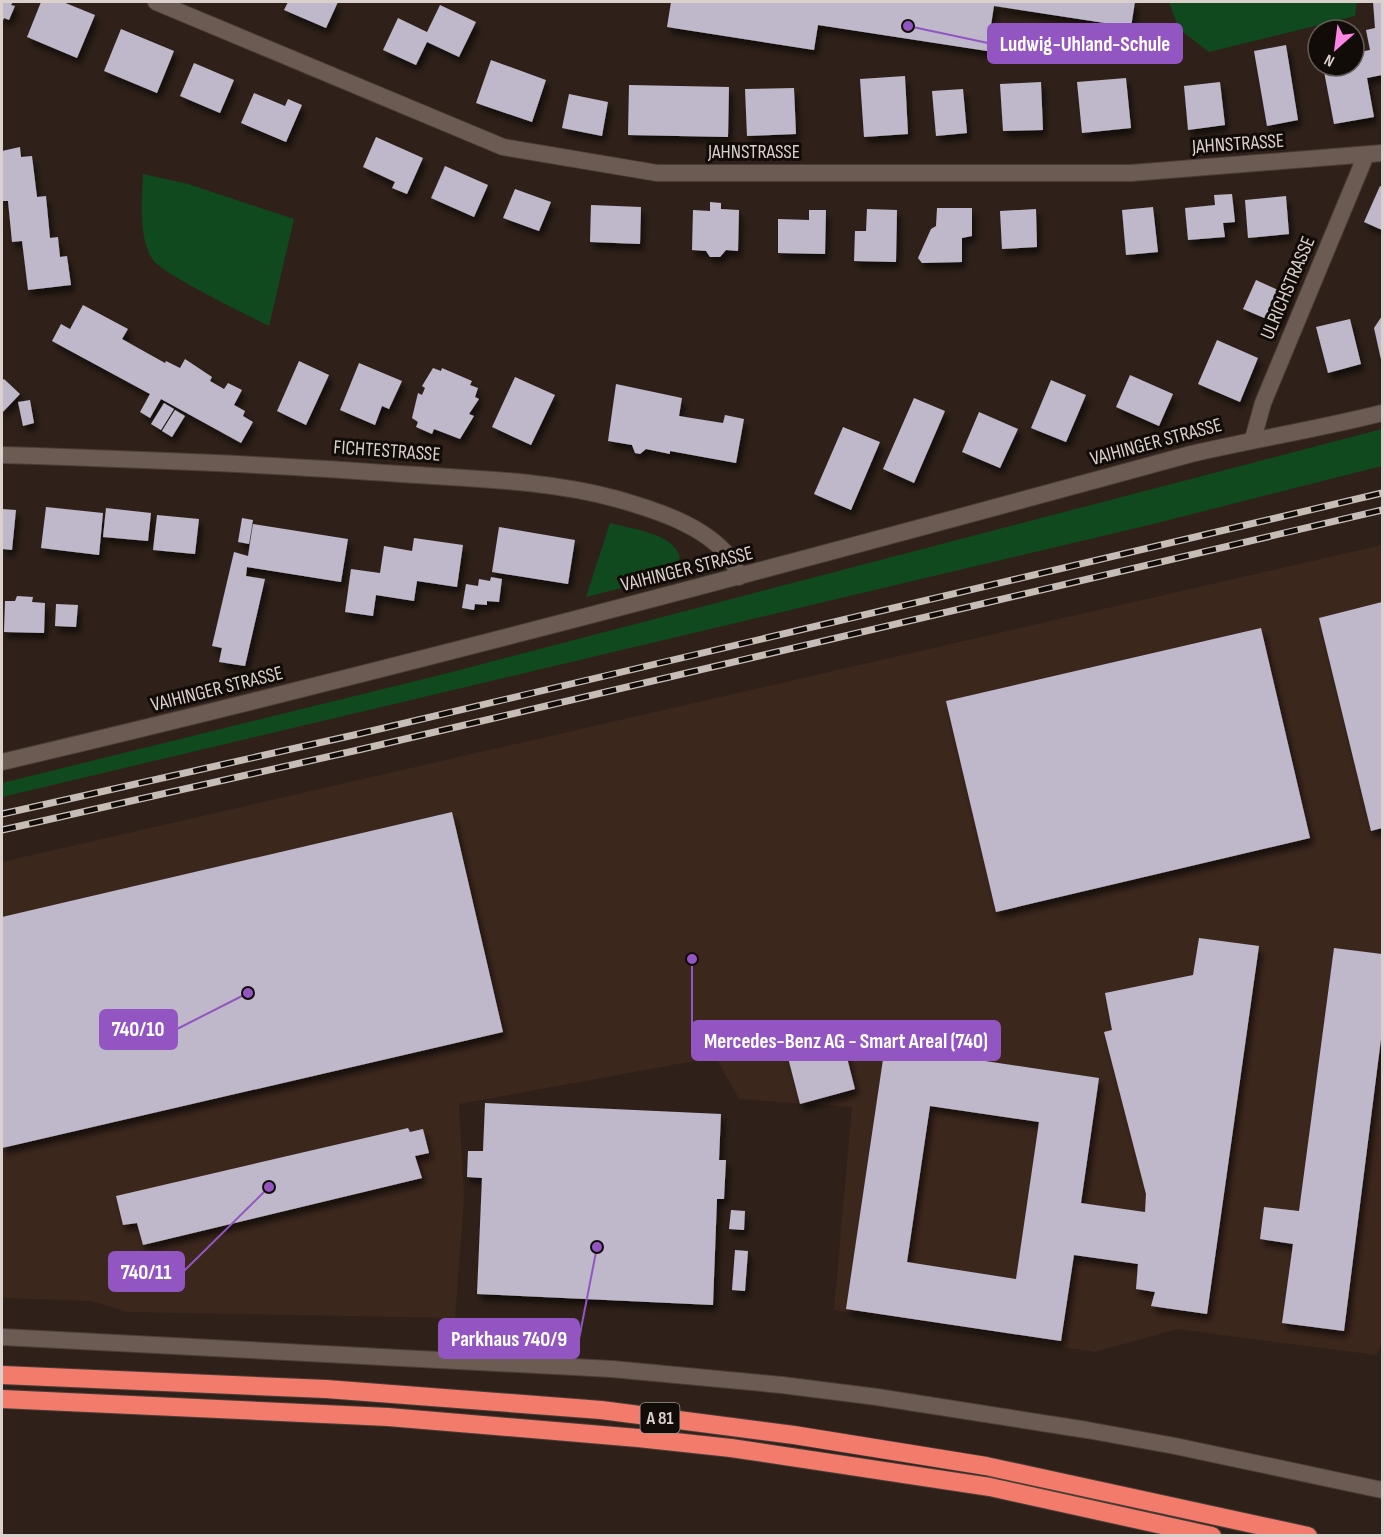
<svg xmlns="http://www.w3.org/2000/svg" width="1384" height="1537" font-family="'Sofia Sans Condensed',sans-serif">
<defs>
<filter id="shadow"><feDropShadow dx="3.5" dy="6" stdDeviation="3" flood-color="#0009"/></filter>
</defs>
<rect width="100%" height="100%" fill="#2f2119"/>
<path fill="#3c271d" d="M1382 545V1343L1376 1355 1177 1329 1095 1352 834 1310 852 1107 739 1099 716 1057 459 1104 464 1199 455 1318 128 1312 91 1301 2 1298V862Z"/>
<path fill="#10491d" d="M1169 2H1357L1355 16 1209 52 1179 29Z
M143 174 188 184 294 219 269 326C248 315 164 275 153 260 138 239 142 198 143 174Z
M1382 429V466L1149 525 2 797V783L448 673Z
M610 523C631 529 675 533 680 558L669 576 586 597Z"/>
<path fill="#beb8ca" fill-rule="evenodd" filter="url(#shadow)" d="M2 2H13L11 5 15 6 9 20 4 18 2 23Z
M41 2H63L95 15 77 58 27 37Z
M288 2H338L326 28 284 10Z
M671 2H1135L1131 27 994 6 987 51 818 25 814 50 667 27Z
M1373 2H1382V75L1367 78 1374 117 1334 124 1323 66H1354V53L1370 50 1366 30 1375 28Z
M440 5 476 22 459 57 427 42 416 65 383 50 398 18 427 32Z
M121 29 174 51 157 93 104 71Z
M1286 45 1298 120 1267 126 1254 51Z
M491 60 546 80 532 122 476 103Z
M194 63 234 80 220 113 180 96Z
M905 76 908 134 864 137 860 79Z
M1126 78 1131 128 1082 133 1077 82Z
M1041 82 1043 130 1003 131 1000 84Z
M1220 82 1225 125 1188 130 1184 86Z
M629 85 729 87 728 137 628 135Z
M794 88 796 134 747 136 745 89Z
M963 89 967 133 936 136 932 91Z
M254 93 285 106 288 99 302 105 286 142 241 123Z
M569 94 608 102 602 136 562 128Z
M376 137 423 158 407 194 392 188 395 182 363 167Z
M20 147 21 157 32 156 37 197 46 196 50 238 58 237 60 257 67 256 71 285 28 290 22 241 12 242 8 201H2V151Z
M445 166 488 185 474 217 431 198Z
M1380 186 1382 187V230L1364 222Z
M515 189 551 202 539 231 503 218Z
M1232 194 1235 222 1223 223 1225 237 1188 240 1185 208 1215 205 1214 195Z
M1286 196 1289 234 1248 238 1245 200Z
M710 202 721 203V209L739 210 738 251 726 250 720 257H710L706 251 692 250 693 210 710 211Z
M591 205 641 207 640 244 590 242Z
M1153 207 1158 252 1126 255 1122 210Z
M937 208H972V236L962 238V262L922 263 918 258 931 229 936 226Z
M867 209 897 210 896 262 854 261 855 231H866Z
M1036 209 1037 247 1002 249 1000 211Z
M809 210H826L825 254 778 253V219L809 220Z
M1256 280 1289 295 1276 323 1243 309Z
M83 305 128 329 122 339 165 363 166 361 180 368 185 359 212 377 210 381 224 389 228 383 242 390 234 405 245 411 243 416 253 422 241 443 161 399 150 418 140 412 150 394 52 341 61 324 70 329Z
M1382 316V364L1374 328Z
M1350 319 1361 364 1328 373 1316 327Z
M1217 340 1258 358 1240 402 1198 384Z
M299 361 329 375 306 425 277 411Z
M359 363 402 381 389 409 382 406 375 425 340 410Z
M433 368 441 371 442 368 472 381 470 385 478 388 475 397 479 399 469 414 474 416 460 439 434 429 432 434 416 427 418 422 412 418 418 393 422 395 425 388 422 386Z
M1130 375 1173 394 1159 426 1116 407Z
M515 377 555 395 531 445 492 427Z
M4 379 20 394 2 413V381Z
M1051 380 1086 395 1066 442 1031 428Z
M616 384 682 398 679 416 723 423 725 415 744 419 736 463 670 451V454L646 449 640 454 635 453 632 445 608 441Z
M914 398 945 411 914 483 883 469Z
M30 400 34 423 23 426 18 402Z
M164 403 174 409 161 430 151 424Z
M175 410 185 416 172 437 162 431Z
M979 412 1018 429 1000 468 962 452Z
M843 427 880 442 851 510 814 494Z
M46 507 103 513 99 555 41 548Z
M106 508 151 513 148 541 103 537Z
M2 509 16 510 12 550 2 549Z
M157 515 199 519 195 554 153 550Z
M242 518 253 520 249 544 238 542Z
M253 524 348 539 341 582 247 567 246 576 265 579 245 666 219 662 222 648 212 646 234 552 248 556Z
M499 527 575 540 568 584 492 572Z
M414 538 463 545 457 587 417 581 414 601 376 595 373 616 345 612 351 569 380 573 384 546 412 551Z
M491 577 502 579 499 602 487 601V605L475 604 474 610 462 608 466 584 478 586 479 579 490 581Z
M17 596 33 597 32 602 45 603 44 633 4 632 5 601H15Z
M1382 602V828L1371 831 1319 618Z
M56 604 78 605 76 627 55 626Z
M1261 628 1310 838 996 912 946 701Z
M452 812 503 1032 2 1148V917Z
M1199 938 1259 946 1207 1314 1151 1306 1155 1292 1136 1289 1138 1264 1074 1255 1061 1341 846 1309 885 1046 1099 1078 1081 1203 1145 1212 1146 1194 1104 1032 1112 1030 1105 993 1193 975ZM930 1106 1039 1122 1016 1279 907 1262Z
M1334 948 1382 954V1031L1344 1331 1282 1323 1293 1244 1260 1239 1264 1207 1299 1211Z
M817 1034 821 1048 843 1042 855 1089 800 1104 784 1042Z
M485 1103 721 1114 719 1160H726L724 1199H717L713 1305 477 1294 482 1178 467 1177 468 1151H483Z
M408 1128 410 1132 423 1129 429 1153 415 1156 422 1178 143 1245 137 1223 123 1225 116 1196Z
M731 1210 745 1211 744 1230 729 1229Z
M735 1250 748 1251 745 1291 732 1290Z"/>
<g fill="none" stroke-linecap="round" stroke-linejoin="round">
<g stroke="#4a3e38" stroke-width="18">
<path id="minor" d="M156 2 503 147 657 173H1131L1382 153
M1253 439 1263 403 1366 155
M2 455C135 459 268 464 401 474 472 479 548 480 617 499 655 510 704 525 729 557 734 562 736 570 739 577
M2 762C400 668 796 562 1191 454 1255 439 1319 429 1382 413"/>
</g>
<g stroke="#4a3e38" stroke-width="18">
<path id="tertiary" d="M2 1337 612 1369 782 1385 877 1397 1087 1430 1175 1446 1382 1490"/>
</g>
<g stroke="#4a3e38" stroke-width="20">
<path id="motorway" d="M2 1375 326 1389 601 1410 794 1435 986 1466 1308 1536
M2 1399 388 1417 638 1438 731 1448 990 1487 1212 1536"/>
</g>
<use href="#minor" stroke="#6c5b53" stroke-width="16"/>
<use href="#tertiary" stroke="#6c5b53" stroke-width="16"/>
<use href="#motorway" stroke="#f37b6c" stroke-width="18"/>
<g stroke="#c7bdb7" stroke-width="7">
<path id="rail" d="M2 814 354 735 1382 493
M2 830 358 750 1382 510"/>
</g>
<use href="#rail" stroke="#120c09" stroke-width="4.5" stroke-dasharray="14" stroke-linecap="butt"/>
</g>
<g text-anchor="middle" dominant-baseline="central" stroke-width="6" stroke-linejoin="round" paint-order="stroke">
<rect fill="#120c09" stroke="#9f9692" stroke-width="1.5" x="640.5" y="1403" width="39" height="30" rx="4.5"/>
<g font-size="18" font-weight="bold" fill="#dbd1cc">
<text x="660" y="1418">A 81</text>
</g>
<g font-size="20" fill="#dbd1cc" stroke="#120c09">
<text transform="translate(1238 144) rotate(-4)">JAHNSTRASSE</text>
<text x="754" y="152">JAHNSTRASSE</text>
<text transform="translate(1288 288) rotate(-67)">ULRICHSTRASSE</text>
<text transform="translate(1156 442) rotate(-15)">VAIHINGER STRASSE</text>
<text transform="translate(387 451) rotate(4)">FICHTESTRASSE</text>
<text transform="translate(687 569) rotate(-14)">VAIHINGER STRASSE</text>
<text transform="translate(217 689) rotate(-14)">VAIHINGER STRASSE</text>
</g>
</g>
<path fill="none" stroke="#9355c2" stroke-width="2" d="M908 26L988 43M248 993L177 1029M692 959L692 1041M269 1187L184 1271M597 1247L579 1339"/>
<g fill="#9355c2" stroke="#120c09" stroke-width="2">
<circle cx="908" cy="26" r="6"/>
<circle cx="248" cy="993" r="6"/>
<circle cx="692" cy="959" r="6"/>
<circle cx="269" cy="1187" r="6"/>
<circle cx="597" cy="1247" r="6"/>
</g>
<g fill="#9355c2" stroke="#9355c2" stroke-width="2">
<rect x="988" y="24" width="194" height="39" rx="6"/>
<rect x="100" y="1010" width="77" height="39" rx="6"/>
<rect x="692" y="1021" width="308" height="39" rx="6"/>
<rect x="109" y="1252" width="75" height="39" rx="6"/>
<rect x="439" y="1319" width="140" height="39" rx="6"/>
</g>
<g font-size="21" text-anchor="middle" font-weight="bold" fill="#fff">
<text x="1085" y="51">Ludwig-Uhland-Schule</text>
<text x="138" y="1036">740/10</text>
<text x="846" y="1048">Mercedes-Benz AG - Smart Areal (740)</text>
<text x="146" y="1279">740/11</text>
<text x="509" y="1346">Parkhaus 740/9</text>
</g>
<rect width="1384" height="1537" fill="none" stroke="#dbd1cc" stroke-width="6"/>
<g transform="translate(1336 48) rotate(208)"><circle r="28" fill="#120c09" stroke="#625b57" stroke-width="1.5"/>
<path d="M0-4.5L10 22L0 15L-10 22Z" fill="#fc86e4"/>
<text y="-9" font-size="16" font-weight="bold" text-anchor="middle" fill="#dbd1cc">N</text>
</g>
</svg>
